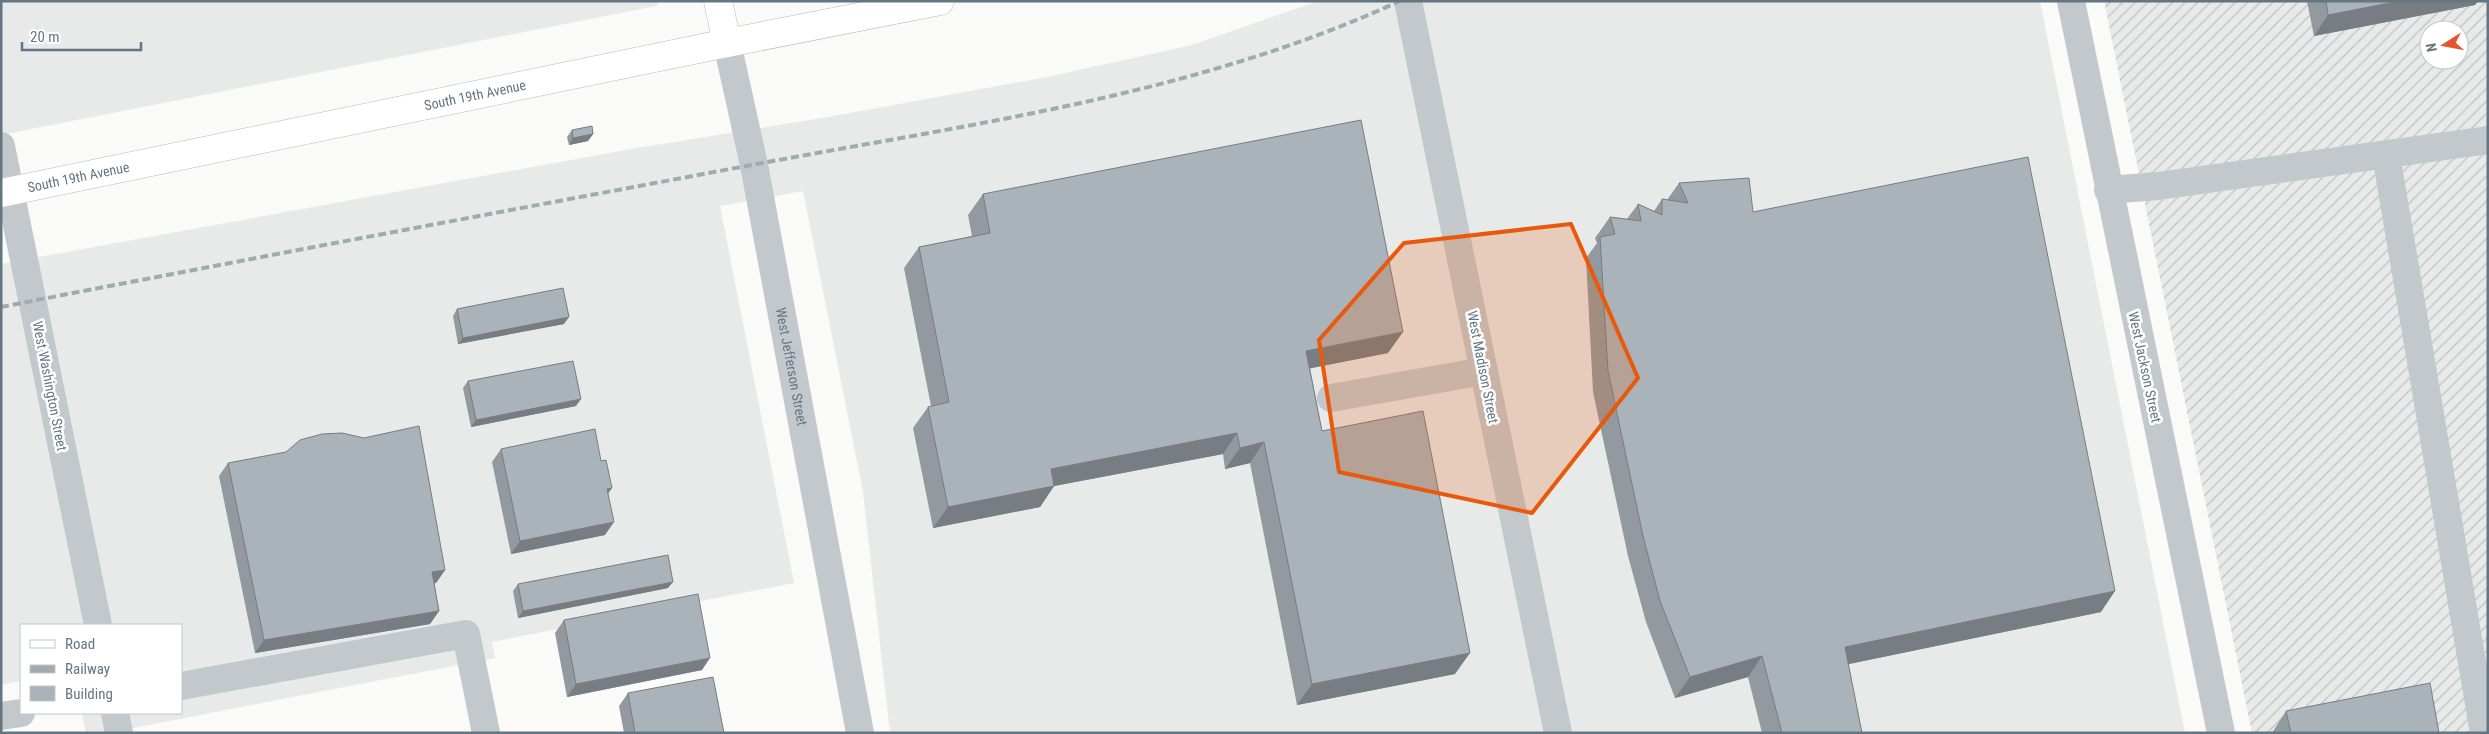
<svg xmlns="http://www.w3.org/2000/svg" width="2489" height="734" font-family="'Roboto Condensed',sans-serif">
<defs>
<pattern id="industrial-furrows" width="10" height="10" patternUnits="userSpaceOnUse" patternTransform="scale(1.25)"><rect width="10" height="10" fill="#e8e9e9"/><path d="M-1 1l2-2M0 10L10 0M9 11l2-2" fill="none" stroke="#c0c1c2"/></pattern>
</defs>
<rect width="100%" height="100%" fill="#fafaf8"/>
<path fill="#e8e9e9" d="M1 1H661L656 6 1 135Z
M1318 1H2040L2185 733H890L863 492 803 191 720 206 794 583 492 642 495 658 107 733H86L82 713H181V625H21V681L1 685V264L631 149 828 117 1047 77 1192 45Z"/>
<path fill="url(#industrial-furrows)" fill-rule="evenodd" d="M2104 1H2488V733H2252ZM2429 30H2459V60H2429Z"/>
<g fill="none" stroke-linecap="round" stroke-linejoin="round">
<g stroke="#b5babe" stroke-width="29">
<g id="major">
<path d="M718 1 727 43"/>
<path id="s2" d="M1 193 727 43 940 1"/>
</g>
</g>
<g stroke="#c3c8cc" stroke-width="28">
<path d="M1408 1 1558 733"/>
<path d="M2071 1 2221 733"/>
<path id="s1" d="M727 43 754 165 860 733"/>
<path d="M1 146 98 625"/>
<path d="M2386 155 2484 733"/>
<path d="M2108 190 2158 186 2488 140"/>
<path d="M1331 398 1484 371"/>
<path d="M181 686 466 634 486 733"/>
<path d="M115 713 119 733"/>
<path d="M1 716 21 713"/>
</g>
<use href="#major" stroke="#fff" stroke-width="28"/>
<path stroke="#a2aab0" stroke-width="4" stroke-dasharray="8 4" stroke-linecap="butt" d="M1 307C258 257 516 209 773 161 985 122 1202 92 1400 1"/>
</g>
<path fill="#929a9f" d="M2307 1H2478L2475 5 2314 36Z
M572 130 593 134 588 141 569 145 567 137Z
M1679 183 1753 212 2101 612 1848 664 1862 733H1762L1748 677 1675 698 1646 622 1628 556 1593 392 1586 258 1597 243 1595 238 1610 217 1627 219 1638 204 1654 211 1662 199 1667 200Z
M983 194 1388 353 1310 368 1322 431 1455 674 1297 705 1250 463 1225 469 1223 454 1054 486 1040 507 933 528 913 428 928 407 931 406 904 268 919 247 972 236 968 215Z
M457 309 564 324 458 344 453 316Z
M468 381 576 406 471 427 463 388Z
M501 449 608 494 605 535 511 554 492 462Z
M228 463 445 570 436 583H434L439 611 430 624 255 653 219 476Z
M518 584 668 588 518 618 513 591Z
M564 620 702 670 567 697 555 633Z
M628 693 724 733H624L619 706Z
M2286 711 2439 733H2272Z"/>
<path fill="#777d82" d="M2400 1H2478L2475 5 2314 36 2328 15Z
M593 134 588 141 569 145 573 138Z
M569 317 564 324 458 344 463 338Z
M1403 332 1388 353 1292 372 1306 351Z
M581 399 576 406 471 427 476 420Z
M1237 433 1223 454 1054 486 1040 507 933 528 948 507 1051 469Z
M1264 442 1250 463 1225 469 1240 448Z
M612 488 603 501 607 489Z
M614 522 605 535 511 554 520 541Z
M445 570 436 583 423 585 432 572Z
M673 582 668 588 518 618 523 611Z
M2115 591 2101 612 1830 668 1845 647Z
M439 611 430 624 255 653 264 640Z
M1470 653 1455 674 1297 705 1312 684Z
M1762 656 1748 677 1675 698 1690 677Z
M710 658 702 670 567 697 576 684Z"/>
<path fill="#aab3b9" stroke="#777d82" d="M2326 1H2400L2328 15Z
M1361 120 1403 332 1306 351 1322 431 1423 411 1470 653 1312 684 1264 442 1240 448 1237 433 1051 469 1054 486 948 507 928 407 949 402 919 247 990 233 983 194Z
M592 126 593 134 573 138 572 130Z
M2028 157 2115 591 1845 647 1862 733H1782L1762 656 1690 677 1660 601 1643 536 1608 371 1600 237 1615 234 1610 217 1641 221 1638 204 1662 215V199L1688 203 1679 183 1749 178 1753 212Z
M563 288 569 317 463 338 457 309Z
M573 361 581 399 476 420 468 381Z
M419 426 445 570 432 572 439 611 264 640 228 463 286 452 300 440 322 434 342 433 364 438Z
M595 429 601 461 606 460 612 488 607 489 614 522 520 541 501 449Z
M668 555 673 582 523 611 518 584Z
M698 594 710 658 576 684 564 620Z
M713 677 724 733H635L628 693Z
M2430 683 2439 733H2291L2286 711Z"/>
<path fill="#e8590c" fill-opacity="0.2" stroke="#e8590c" stroke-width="4" stroke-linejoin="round" d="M1571 224 1638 378 1532 513 1339 472 1319 340 1404 243Z"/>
<g text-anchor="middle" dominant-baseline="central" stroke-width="5" stroke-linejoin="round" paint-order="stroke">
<g font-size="14" fill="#657683" stroke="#fff">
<text stroke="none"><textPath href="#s2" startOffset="484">South 19th Avenue</textPath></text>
<text stroke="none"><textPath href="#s2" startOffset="79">South 19th Avenue</textPath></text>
<text stroke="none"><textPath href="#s1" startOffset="330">West Jefferson Street</textPath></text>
<text transform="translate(1483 367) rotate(79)">West Madison Street</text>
<text transform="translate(2145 367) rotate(78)">West Jackson Street</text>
<text transform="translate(50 386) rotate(79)">West Washington Street</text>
</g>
</g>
<rect width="2489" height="734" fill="none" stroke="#657683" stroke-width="5"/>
<rect x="20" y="624" width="162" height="90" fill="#ffffff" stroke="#c1c8cd"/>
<rect x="30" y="640" width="25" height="8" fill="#ffffff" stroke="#c1c8cd"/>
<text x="65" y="649" font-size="15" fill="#657683">Road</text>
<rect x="30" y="665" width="25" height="8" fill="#a2aab0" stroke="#c1c8cd"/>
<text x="65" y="674" font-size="15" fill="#657683">Railway</text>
<rect x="30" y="686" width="25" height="15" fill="#aab3b9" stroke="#c1c8cd"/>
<text x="65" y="699" font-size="15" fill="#657683">Building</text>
<g transform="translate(2444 45) rotate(259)"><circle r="24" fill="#ffffff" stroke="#c1c8cd"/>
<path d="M0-4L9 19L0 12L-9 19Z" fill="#e4572e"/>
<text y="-8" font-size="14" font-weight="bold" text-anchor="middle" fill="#657683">N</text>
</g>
<path d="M22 42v8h119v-8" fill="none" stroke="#657683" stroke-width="2.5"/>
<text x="30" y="42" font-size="15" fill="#657683" stroke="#ffffff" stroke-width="4" paint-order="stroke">20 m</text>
</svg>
